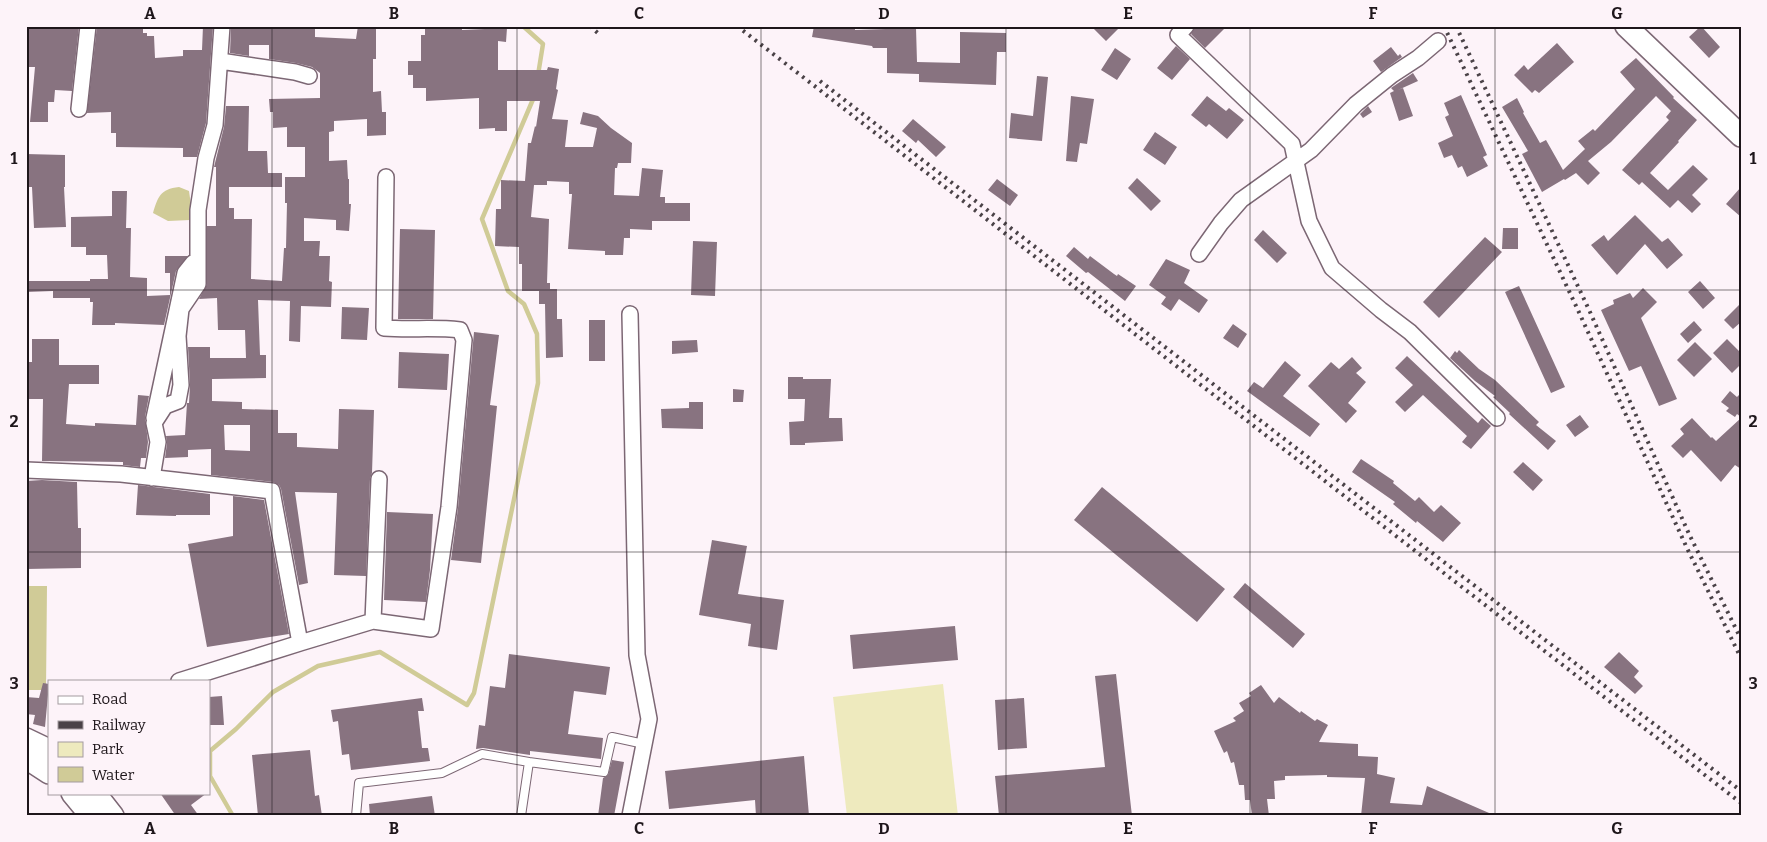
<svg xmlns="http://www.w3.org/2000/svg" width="1767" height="842" font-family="Bitter,serif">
<rect width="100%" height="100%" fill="#fdf3f9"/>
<path fill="#eeeabe" d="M943 684 958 816H847L833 697Z"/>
<path fill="#d0cb97" d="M179 187 189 191 191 205 190 220 168 221 153 213C158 197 160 189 179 187Z
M26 586H47L46 690H26Z"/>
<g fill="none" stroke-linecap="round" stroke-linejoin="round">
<path stroke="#d0cb97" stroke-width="4.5" d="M523 26 543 44 538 75
M233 816 210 776V751L236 729 273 692 318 666 380 652 467 705 474 693 538 383 537 334 524 304 508 291 482 219 534 97"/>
</g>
<path fill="#887380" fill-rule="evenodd" d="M30 26H79L72 91 55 90 54 102H48V122H30L35 67H26V29H30Z
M97 26H143V33H147V36H154L155 58 183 56V50H202L203 26H213L206 123 197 157H183V148L116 147V133H111V112L87 113Z
M231 26H315V37L356 39 358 26H376V59H373V92L381 91 382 112H386V135L367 136V119L334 121V131L329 132V161L347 160 348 179H349V204H351L349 231 336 230V220L304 218V241H320L319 256H330L329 281 332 282 331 307 301 306 300 342 289 341 290 301 258 300 260 355H266V378L212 379V401L242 402V409L278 410V433H297V447L338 449 339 409 374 410 372 473 370 479 366 576 334 575 337 493 295 492 308 583 299 585 281 489 279 485 273 482 211 475V449L188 450V457L165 458 167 443 166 436 185 435 187 403H189L190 385 188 347H210V358H246L245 330H218L217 298 199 299 207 284V226H216V167H214L224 127 226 106H249L248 151H267L268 173H282V187H229V208H234V219H252L251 279 282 281 284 248H286L287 203H285V177H305V147H287V127L273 128V112H270L269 99 320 98V73L312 67 296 63 269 59V45H249V56L230 53ZM224 425H250V451L225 450Z
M425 26H462V30L507 28 506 42 498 41V70H547L548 67 559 69 556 89 558 90 552 119 568 120 565 147H593L597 128 580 124 583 112 598 116 611 128 632 143 631 163H618L617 168H615L614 195 639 196 642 168 663 170 660 197H665V203H690V221H652V230L630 229V238H624L623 255H605V251L568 249 572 194H569V182L547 181V185H534L531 217 549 219 547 283H550V289H557V319H562L563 357 546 358 545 304H539V291H522V264H519V247L495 246 496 209H501V180L525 181 528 143H531L535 126 536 127 540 101H507V131H495V128L479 129V98L426 101V88H413V75H408V61H421V35H425Z
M814 26H855V30L916 28 917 62 960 63V32L1006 33V52H997L996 85 919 82V74L887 73V48H873L872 46 812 37Z
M1091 26H1121L1106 41Z
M1195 26H1227L1205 48 1191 34Z
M1701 26 1720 47 1709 58 1689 37Z
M1557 43 1574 62 1539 93 1535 90 1532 93 1514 75 1524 65 1528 70Z
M1176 46 1190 59 1172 80 1157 68Z
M1391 47 1398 56 1400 54 1402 57 1381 72 1373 61Z
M1115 48 1131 59 1117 80 1101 70Z
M1636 58 1674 97 1673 98 1697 120 1678 141 1679 142 1650 173 1668 190 1693 165 1708 179 1692 195 1701 204 1692 213 1678 200 1670 208 1642 182 1639 185 1622 170 1669 120 1666 117 1671 111 1656 96 1611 142 1588 161 1600 173 1588 185 1576 173 1565 180 1564 179 1542 192 1522 154 1528 151 1502 107 1517 98 1524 112 1523 113 1540 143 1546 140 1563 170 1585 149 1578 141 1593 129 1595 131 1635 89 1620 72Z
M1413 73 1418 81 1398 90 1403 88 1413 116 1399 121 1390 93 1394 91 1391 88Z
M1037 76 1048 77 1042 141 1009 138 1011 113 1033 116Z
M1461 95 1487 155 1483 157 1488 166 1467 177 1462 166 1458 168 1452 155 1444 158 1438 143 1453 136 1445 117 1449 115 1444 103Z
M1071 96 1094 99 1087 144 1080 143 1077 162 1066 161Z
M1207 96 1226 111 1229 108 1244 120 1227 139 1209 124 1206 127 1191 115Z
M1368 106 1372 112 1363 118 1360 114Z
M913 119 946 147 936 157 918 140 916 143 902 131Z
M1155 132 1177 147 1165 165 1143 150Z
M26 154 65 155V187H64L66 227 34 228 32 187H26Z
M1137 178 1161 201 1151 211 1128 188Z
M997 179 1018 195 1010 206 988 190Z
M1741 187V217L1726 204Z
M112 191H127L126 228H131L130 277 147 278V296L170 295V273H165V256H188L176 271 164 325 115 323V325H92L93 302H90V298H53V291L26 292V281H90V279H108L107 255H86V247H71V217L112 216Z
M1635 215 1662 242 1668 238 1683 255 1667 269 1645 244 1617 275 1591 245 1604 235 1608 241Z
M1503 228H1518V249H1502Z
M400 229 435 230 433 319H398Z
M1263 230 1287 253 1277 263 1254 240Z
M1485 237 1502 252 1439 318 1423 302Z
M693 241 717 242 715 296 691 295Z
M1074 247 1088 259 1090 256 1114 274 1117 276 1118 274 1136 286 1125 301 1088 272 1086 273 1066 256Z
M1166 259 1190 270 1184 283 1208 300 1199 313 1179 299 1171 311 1161 304 1166 297 1149 285Z
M1700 281 1715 298 1703 309 1688 292Z
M1519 286 1565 387 1551 393 1505 292Z
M1643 288 1657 302 1641 318 1677 399 1659 406 1641 366 1629 371 1601 310 1614 304 1613 300 1630 293 1633 298Z
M1741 303V322L1733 329 1724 320Z
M342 307 369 308 367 340 341 339Z
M589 320H605V361H589Z
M1694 321 1702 330 1688 343 1680 334Z
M1233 324 1247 334 1238 348 1223 338Z
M474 332 499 335 490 405 497 406 481 563 451 560 458 508Z
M32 339H59V365H99V384H69L66 424 95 426V423L136 425 138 395 149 396 145 417 148 442 146 458H141L140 467 123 465V462L42 461 43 399H26V362H32Z
M1727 339 1741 353V364L1732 373 1713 353Z
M697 340 698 352 672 354V341Z
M1695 342 1712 359 1694 377 1677 360Z
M1459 350 1479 369 1495 380 1539 422 1536 425 1556 441 1548 450 1509 414 1510 413 1493 397 1495 396 1475 381 1450 358 1455 351 1457 353Z
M399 352 449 354 447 390 398 388Z
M1407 356 1478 423 1482 418 1491 426 1471 449 1462 442 1467 436 1423 395 1405 412 1395 402 1413 385 1395 368Z
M1352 357 1362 368 1356 373 1366 382 1348 403 1357 411 1346 423 1308 386 1331 362 1339 369Z
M1285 361 1301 375 1283 396 1320 424 1310 437 1247 391 1254 382 1263 388Z
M788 377H803V379H831L829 418H842L843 441 805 443V445H790L789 422 804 421 805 399H788Z
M733 389 744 390 743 402H733Z
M1730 391 1737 397 1741 393V417L1737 414 1735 417 1726 411 1729 408 1721 402Z
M689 402H703V429L662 428 661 409 689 408Z
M1580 415 1589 427 1575 437 1566 425Z
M1692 418 1711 438 1712 437 1716 441 1741 418V469L1735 465 1721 482 1691 450 1683 458 1671 446 1684 434 1680 429Z
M1361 459 1394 481 1393 483 1415 501 1419 497 1434 512 1441 505 1461 523 1443 542 1417 521 1416 523 1393 504 1395 502 1352 472Z
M1523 462 1543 480 1533 491 1513 472Z
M42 480 77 482 78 528H81V568L26 569V481Z
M138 485 210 494V515H176V516L136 515Z
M1102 487 1225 589 1197 622 1074 520Z
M233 496 264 500 289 634 207 647 188 544 233 536Z
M387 512 433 514 430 570 426 602 384 600Z
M712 540 747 546 738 594 784 600 777 650 748 646 751 624 699 615Z
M1245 583 1305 634 1293 648 1233 597Z
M955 626 958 660 853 669 850 635Z
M1619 652 1639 671 1634 677 1643 686 1635 694 1604 667Z
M509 654 610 667 606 695 574 691 568 734 603 738 601 759 530 751V755L483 748 476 749 479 725 485 726 490 686 505 688Z
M1116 674 1132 816H999L995 776 1105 767 1095 676Z
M43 683 49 684 45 727 33 724 35 715 26 714V697L39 698Z
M1261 685 1274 703 1279 697 1300 713 1301 711 1315 721 1317 719 1328 725 1319 742 1358 744V756L1378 757 1377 774 1395 778 1390 803 1422 805 1427 786 1496 816H1361L1365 778 1327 777V775L1285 776V780L1274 781 1275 799H1267L1269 816H1252L1250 800H1245L1244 785H1239L1234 762 1231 763 1227 751 1224 753 1214 731 1236 721 1233 718 1244 711 1239 703 1251 696 1249 693Z
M222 696 224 725H209V697Z
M422 698 424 711H418L422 748H428L430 761 351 770 349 754 342 755 338 721 333 722 331 710Z
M1024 698 1027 748 998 750 995 700Z
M310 750 315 796 319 795 322 816H258L252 755Z
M804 756 809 816H756L755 800 669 809 665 771Z
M612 760 624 762 614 816H598L603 778 608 775Z
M160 793H207L191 805 199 816H176Z
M432 796 435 816H370L369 804Z"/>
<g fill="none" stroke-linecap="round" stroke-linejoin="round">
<g stroke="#7c6774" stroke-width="10">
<path id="service" d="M356 816 359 783 442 773 482 754 529 762
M521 816 529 762 604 772 612 737 644 744"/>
</g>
<g stroke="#7c6774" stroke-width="18">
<path id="minor" d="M1186 26 1178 35 1292 144 1309 221 1332 268 1381 310 1410 332 1497 418
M220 61 295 72 309 76
M79 109 88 26
M1199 254 1221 223 1241 200 1311 150 1356 104 1392 75 1418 58 1438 41
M154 418 185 273 193 263
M26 470 121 474 272 491 300 643 179 681
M152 478 158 442 154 423 165 406 178 401 181 385 178 336 181 309 198 284V210L206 158 215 125 222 26
M373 621 431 629 449 507 464 340 460 330C435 327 410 330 384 328L386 177
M300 643 373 621 379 479
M630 816 649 719 637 655 630 314"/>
</g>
<g stroke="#7c6774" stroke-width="24">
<path id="secondary" d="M1626 26 1741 136
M26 739 49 750
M26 758 49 773
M72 793 91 816
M95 793 113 816"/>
</g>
<use href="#service" stroke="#fff" stroke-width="8"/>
<use href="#minor" stroke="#fff" stroke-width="15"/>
<use href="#secondary" stroke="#fff" stroke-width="21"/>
<path stroke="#4a4247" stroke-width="4" stroke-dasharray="2.5 5" stroke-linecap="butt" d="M590 26 600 35
M609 26 614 31
M737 26 1741 803
M1444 26 1577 308 1686 546 1741 658
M1456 26 1590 312 1689 534 1741 639
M820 81 1741 791"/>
</g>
<path fill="none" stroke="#1e161b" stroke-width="1" stroke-opacity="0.55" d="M272 26V816M517 26V816M761 26V816M1006 26V816M1250 26V816M1495 26V816M26 290H1741M26 552H1741"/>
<rect width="1767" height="842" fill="none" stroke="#fdf3f9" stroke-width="55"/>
<rect x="48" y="680" width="162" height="115" fill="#fdf3f9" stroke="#a49ba0"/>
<rect x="58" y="696" width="25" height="8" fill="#ffffff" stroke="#a49ba0"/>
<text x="92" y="704" font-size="15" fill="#1e161b">Road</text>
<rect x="58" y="721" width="25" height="8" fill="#4a4247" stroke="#a49ba0"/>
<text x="92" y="730" font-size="15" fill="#1e161b">Railway</text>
<rect x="58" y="742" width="25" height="15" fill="#eeeabe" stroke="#a49ba0"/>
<text x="92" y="754" font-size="15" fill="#1e161b">Park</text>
<rect x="58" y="767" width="25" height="15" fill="#d0cb97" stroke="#a49ba0"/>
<text x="92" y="780" font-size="15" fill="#1e161b">Water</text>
<rect x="28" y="28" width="1712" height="786" fill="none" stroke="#1e161b" stroke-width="2"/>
<g font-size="16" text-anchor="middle" font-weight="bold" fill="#1e161b">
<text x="150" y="19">A</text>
<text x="394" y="19">B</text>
<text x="639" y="19">C</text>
<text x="884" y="19">D</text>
<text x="1128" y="19">E</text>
<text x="1373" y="19">F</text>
<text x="1617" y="19">G</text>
<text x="14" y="164">1</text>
<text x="1753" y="164">1</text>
<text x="14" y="427">2</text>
<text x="1753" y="427">2</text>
<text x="14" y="689">3</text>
<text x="1753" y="689">3</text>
<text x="150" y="834">A</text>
<text x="394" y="834">B</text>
<text x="639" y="834">C</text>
<text x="884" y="834">D</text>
<text x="1128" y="834">E</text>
<text x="1373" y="834">F</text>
<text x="1617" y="834">G</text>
</g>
</svg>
